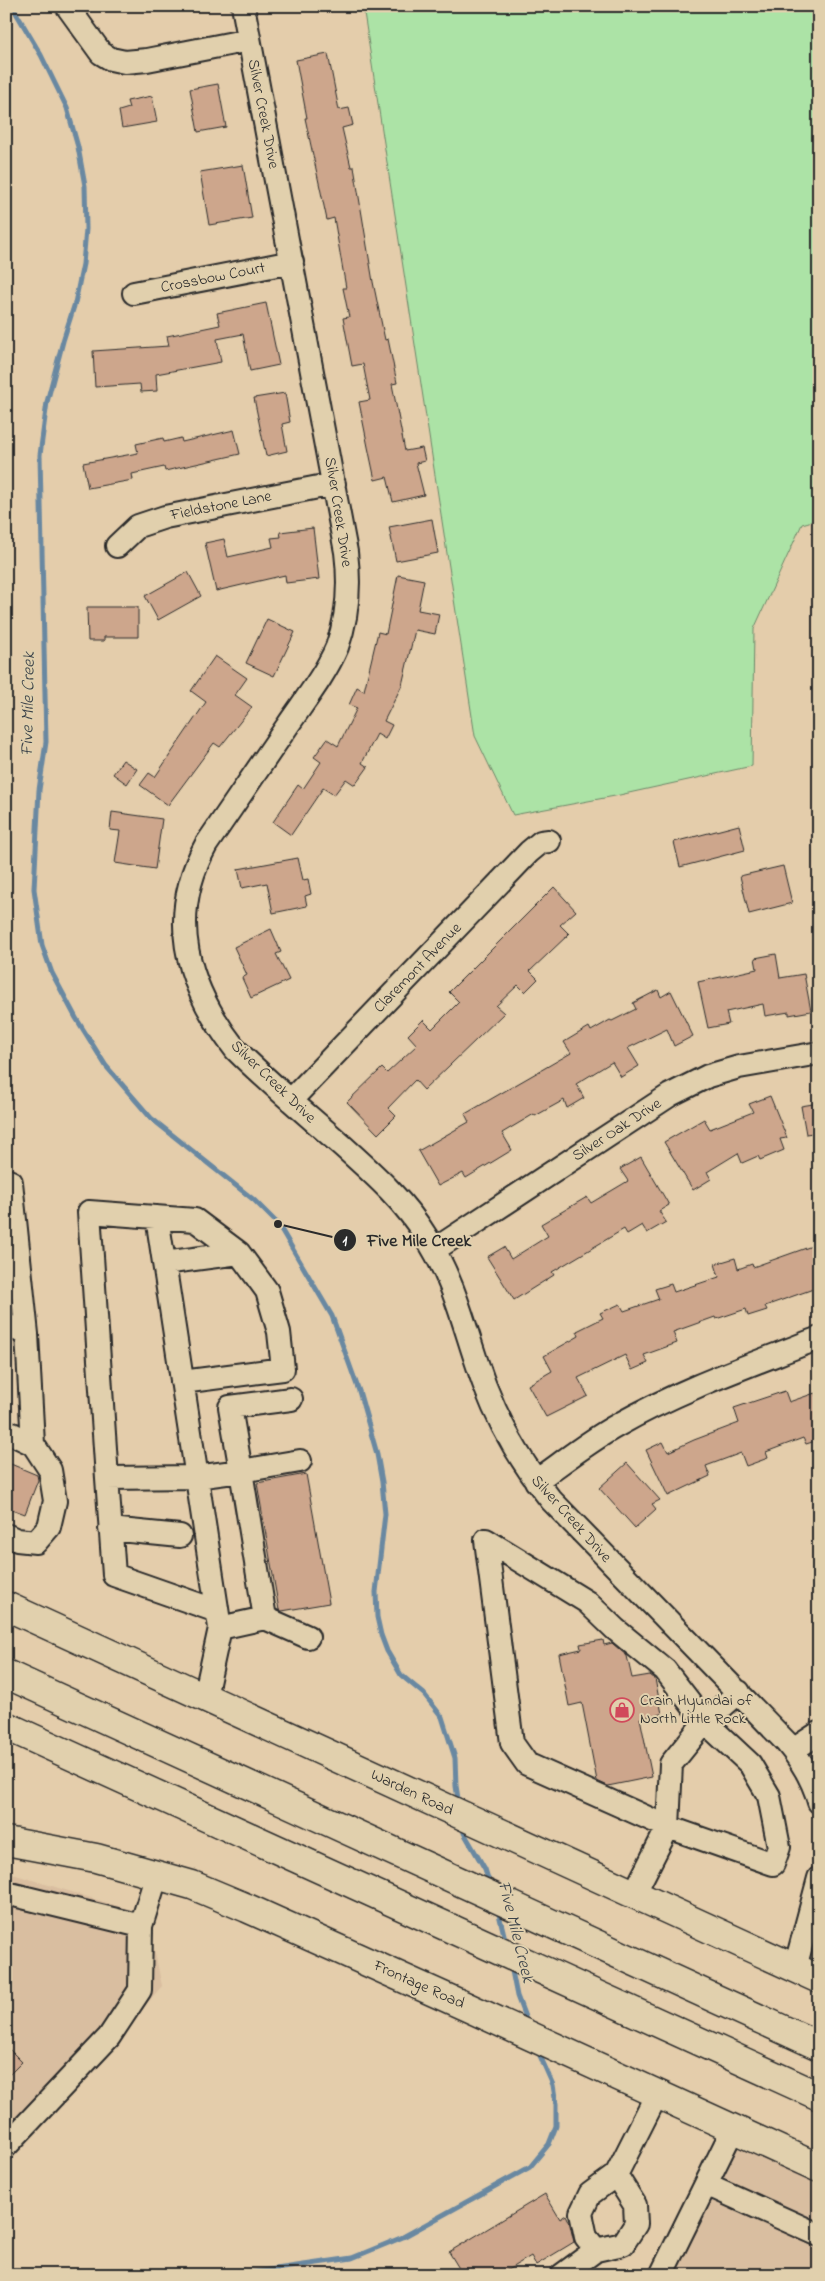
<svg xmlns="http://www.w3.org/2000/svg" width="825" height="2281" font-family="'Indie Flower',sans-serif">
<rect width="100%" height="100%" fill="#e4cdab"/>
<filter id="ink" filterUnits="userSpaceOnUse"><feTurbulence type="fractalNoise" baseFrequency=".02" numOctaves="2"/><feDisplacementMap in="SourceGraphic" scale="10" xChannelSelector="R" yChannelSelector="G"/><feConvolveMatrix kernelMatrix="1 2 1 2 8 2 1 2 1" color-interpolation-filters="sRGB"/></filter>
<g filter="url(#ink)">
<path fill="#d9bea0" d="M6 1872 147 1915 162 1986 6 2164Z
M733 2129 819 2168V2275H661Z"/>
<path fill="#ace3a6" stroke="#6c8768" d="M363 6H819V519L802 524 754 629 752 766 615 796 513 815 475 736Z"/>
<g fill="none" stroke-linecap="round" stroke-linejoin="round">
<path stroke="#6988a1" stroke-width="5" d="M12 6 41 55 67 108 78 147 85 186 86 229 83 264 75 303 63 341 47 402 40 455 46 742 39 790 34 889 42 945 52 973 76 1018 106 1066 151 1118 254 1200 278 1224 332 1316 359 1391 377 1454 382 1482 385 1514 376 1592 377 1617 381 1635 387 1651 401 1675 424 1694 442 1717 455 1758 456 1786 459 1805
M462 1825 464 1833 485 1869 490 1885
M498 1910 506 1943
M511 1966 517 1996 528 2025
M234 2275 352 2258 403 2237 530 2167 549 2144 556 2126V2104L553 2085 537 2049"/>
</g>
<path fill="#cda68c" stroke="#2b2b2b" d="M328 54 339 110 349 108 353 125 342 128 351 167H354L373 282 385 340 388 339 397 383 392 384 405 451 422 448 425 461 416 463 424 495 393 502 387 477 375 480 368 447 359 402 370 400 363 364 352 366 343 318 349 317 343 288H346L334 218 327 220 305 118H307L296 60Z
M218 84 226 127 198 132 190 89Z
M152 96 157 122 122 128 119 111 129 108 127 101Z
M243 165 252 218 209 225 200 172Z
M266 303 279 365 250 371 243 334 217 339 221 362 156 374 157 391 141 392 140 384 95 387 93 351 169 346 167 336 220 325 217 313Z
M285 393 290 422 282 424 287 451 266 456 254 398Z
M234 430 240 454 165 471 164 467 132 474 133 480 88 488 83 463 138 453 136 444 163 438 164 442 181 438 182 442Z
M432 519 438 553 396 561 389 527Z
M313 528 319 579 286 583 285 575 216 591 205 543 224 539 228 557 273 547 271 538 281 537 280 532Z
M188 572 201 596 158 620 145 596Z
M398 575 424 580 418 610 439 614 435 634 415 630 402 685 384 721 392 725 385 739 377 734 362 763 368 767 355 785 346 779 334 795 323 788 291 835 273 822 298 785 303 789 321 762 314 757 327 739 338 746 357 708 349 705 357 687 364 691 378 632 386 634Z
M87 607H138V637H104V641H88Z
M267 619 295 632 274 676 246 663Z
M215 656 247 678 235 695 252 707 220 747 214 743 168 805 140 785 149 773 155 777 206 702 191 691Z
M123 760 137 769 127 784 113 774Z
M112 812 162 819 155 869 115 863 120 831 110 830Z
M739 825 745 850 680 867 674 842Z
M298 858 303 880 308 879 311 894 305 896 307 906 273 913 267 883 242 888 238 869Z
M783 866 792 903 749 914 740 876Z
M554 887 576 911 560 925 569 934 530 971 538 979 525 992 518 985 496 1006 504 1013 424 1090 415 1080 388 1108 396 1116 378 1134 347 1102 382 1068 387 1073 417 1045 408 1035 423 1020 432 1029 459 1002 449 992Z
M271 929 281 952 276 954 289 980 251 998 242 978 247 975 234 947Z
M776 954 780 978 804 974 811 1011 789 1015V1012L765 1016 763 1004 726 1012 729 1024 708 1028 698 982 757 969 755 958Z
M658 990 661 997 671 991 693 1036 674 1046 667 1029 628 1048 639 1066 621 1077 612 1062 576 1084 584 1098 567 1108 564 1100 535 1116 534 1114 502 1133 512 1150 466 1178 463 1173 438 1186 418 1151 469 1122 465 1114 571 1053 564 1042 589 1027 591 1031 610 1020 612 1021 636 1009 633 1003Z
M770 1096 787 1138 780 1139 784 1150 760 1160 758 1156 742 1163 738 1153 707 1172 711 1179 693 1190 664 1142 704 1119 710 1129 753 1112 749 1104Z
M819 1103V1132L806 1134 801 1106Z
M641 1157 669 1205 659 1211 666 1222 647 1233 642 1225 627 1234 624 1229 552 1272 554 1275 514 1300 487 1257 504 1247 511 1259 548 1236 541 1224 587 1197 591 1203 628 1181 620 1169Z
M812 1246 819 1265V1287L765 1306 767 1310 748 1316 746 1309 716 1319 715 1317 673 1332 677 1343 644 1355 648 1363 632 1370 625 1355 578 1378 588 1396 546 1417 528 1385 552 1371 544 1356 579 1336 577 1331 603 1318 600 1313 620 1304 624 1311 659 1299 655 1289 671 1284 674 1292 719 1277 715 1264 735 1258 738 1269 752 1264 753 1267Z
M785 1391 789 1402 815 1393 819 1404V1440L806 1444 803 1438 766 1452 768 1458 746 1466 741 1453 706 1466 710 1476 668 1496 646 1450 663 1442 668 1452 694 1440 739 1423 734 1408Z
M6 1462 37 1475 38 1480 25 1514 6 1507Z
M627 1463 660 1500 652 1504 656 1509 635 1528 599 1488Z
M306 1474 329 1603 282 1611 279 1610 257 1483Z
M603 1640 604 1645 612 1643 627 1656 632 1678 650 1675 655 1679 662 1714 640 1718 652 1777 608 1786 597 1781 582 1703 569 1706 559 1654 581 1649 580 1644Z
M6 2046 22 2062 6 2078Z
M545 2194 560 2219 566 2215 569 2221 574 2242 536 2265 531 2256 499 2275H463L449 2252Z"/>
<g fill="none" stroke-linecap="round" stroke-linejoin="round">
<g stroke="#2b2b2b" stroke-width="26">
<path id="minor" d="M67 6 101 53 111 59 125 62 147 60 249 40
M243 6 346 552C350 584 348 617 337 647 325 675 305 700 288 725 261 765 233 805 206 845 166 918 187 987 236 1050 271 1085 309 1116 346 1149 376 1176 406 1203 427 1238 458 1288 465 1333 485 1386 501 1428 523 1465 551 1500L786 1742C801 1760 813 1779 819 1802
M134 293 292 262
M117 546 138 526 165 517 334 484
M291 1100 529 852 541 842 549 841
M6 1180 11 1182 27 1334
M157 1217 220 1628 205 1697
M434 1250 670 1095 708 1076 739 1067 819 1053
M164 1263 239 1253 267 1291 279 1332 283 1369 182 1382
M6 1325 27 1334 33 1444
M291 1399 230 1407 241 1471 300 1461
M6 1431 33 1444 50 1470 55 1501 49 1527 36 1542 17 1540 6 1535
M107 1478 89 1212 195 1220 239 1253
M536 1481C563 1462 589 1441 618 1425 681 1389 751 1365 819 1338
M110 1529 180 1536
M217 1611 114 1575 107 1478 196 1477 241 1471 265 1618 220 1628
M265 1618 308 1637
M705 1722 750 1764 769 1796 779 1847 773 1864 668 1827 671 1764Z
M793 1750 819 1733
M6 1893 141 1926 157 1874
M634 1894 668 1827 527 1764 512 1743 486 1540 587 1602 615 1629 665 1670 705 1722 739 1692
M795 1968 819 1878
M6 2146 109 2037 140 1990 141 1926
M616 2175 635 2205 636 2224 623 2244 596 2250 586 2237 581 2213 590 2194 616 2175 657 2094
M706 2184 819 2235
M562 2275 596 2250
M661 2275 733 2129"/>
</g>
<g stroke="#2b2b2b" stroke-width="31">
<path id="major" d="M6 1606 819 1979
M6 1841 96 1858 192 1885 247 1908 465 2006 819 2168"/>
</g>
<g stroke="#2b2b2b" stroke-width="31">
<path id="highway" d="M6 1674 819 2046
M6 1726 819 2096"/>
</g>
<use href="#minor" stroke="#e1d0ad" stroke-width="22"/>
<use href="#major" stroke="#e1d0ad" stroke-width="28"/>
<use href="#highway" stroke="#e1d0ad" stroke-width="28"/>
</g>
</g>
<defs>
<g id="shop-ring" transform="scale(1.25)"><circle r="9.5" fill="#e1d0ad" stroke="#d1495b" stroke-width="1.5"/><path d="M-5-2.5h2.3a2.7 3.5 0 0 1 5.4 0H5L5.5 6h-11ZM-1.5-2.5h3a1.5 2.3 0 0 0-3 0Z" fill="#d1495b"/></g>
</defs>
<g fill-rule="evenodd">
<use href="#shop-ring" x="622" y="1710"/>
</g>
<g text-anchor="middle" dominant-baseline="central" stroke-width="4" stroke-linejoin="round" paint-order="stroke">
<g font-size="16" fill="#2b2b2b" stroke="#e1d0ad">
<text transform="translate(263 114) rotate(79)">Silver Creek Drive</text>
<text transform="translate(213 278) rotate(-11)">Crossbow Court</text>
<text transform="translate(221 506) rotate(-11)">Fieldstone Lane</text>
<text transform="translate(338 512) rotate(81)">Silver Creek Drive</text>
<text transform="translate(418 968) rotate(-46)">Claremont Avenue</text>
<text transform="translate(273 1082) rotate(44)">Silver Creek Drive</text>
<text transform="translate(617 1130) rotate(-33)">Silver Oak Drive</text>
<text transform="translate(571 1519) rotate(48)">Silver Creek Drive</text>
<text transform="translate(412 1793) rotate(25)">Warden Road</text>
<text transform="translate(419 1985) rotate(24)">Frontage Road</text>
</g>
<g font-size="16" fill="#2b2b2b" stroke="#e1d0ad" text-anchor="start">
<text x="640" y="1701">Crain Hyundai of<tspan x="640" dy="18">North Little Rock</tspan></text>
</g>
<g font-size="18" font-style="italic" fill="#3b4249" stroke="#e1d0ad">
<text transform="translate(29 704) rotate(-89)">Five Mile Creek</text>
<text transform="translate(515 1932) rotate(76)">Five Mile Creek</text>
</g>
</g>
<path fill="none" stroke="#2b2b2b" stroke-width="2" d="M278 1224L345 1240"/>
<g fill="#2b2b2b" stroke="#e1d0ad" stroke-width="2">
<circle cx="278" cy="1224" r="5"/>
<circle cx="345" cy="1240" r="12"/>
</g>
<g font-size="15" text-anchor="middle" font-weight="bold" fill="#fff">
<text x="345" y="1245">1</text>
</g>
<g font-size="18" text-anchor="middle" font-weight="bold" fill="#2b2b2b" stroke="#e1d0ad" stroke-width="4" stroke-linejoin="round" paint-order="stroke">
<text x="419" y="1246">Five Mile Creek</text>
</g>
<rect width="825" height="2281" fill="none" stroke="#e1d0ad" stroke-width="25"/>
<rect x="12" y="12" width="800" height="2256" fill="none" stroke="#2b2b2b" stroke-width="2" filter="url(#ink)"/>
</svg>
